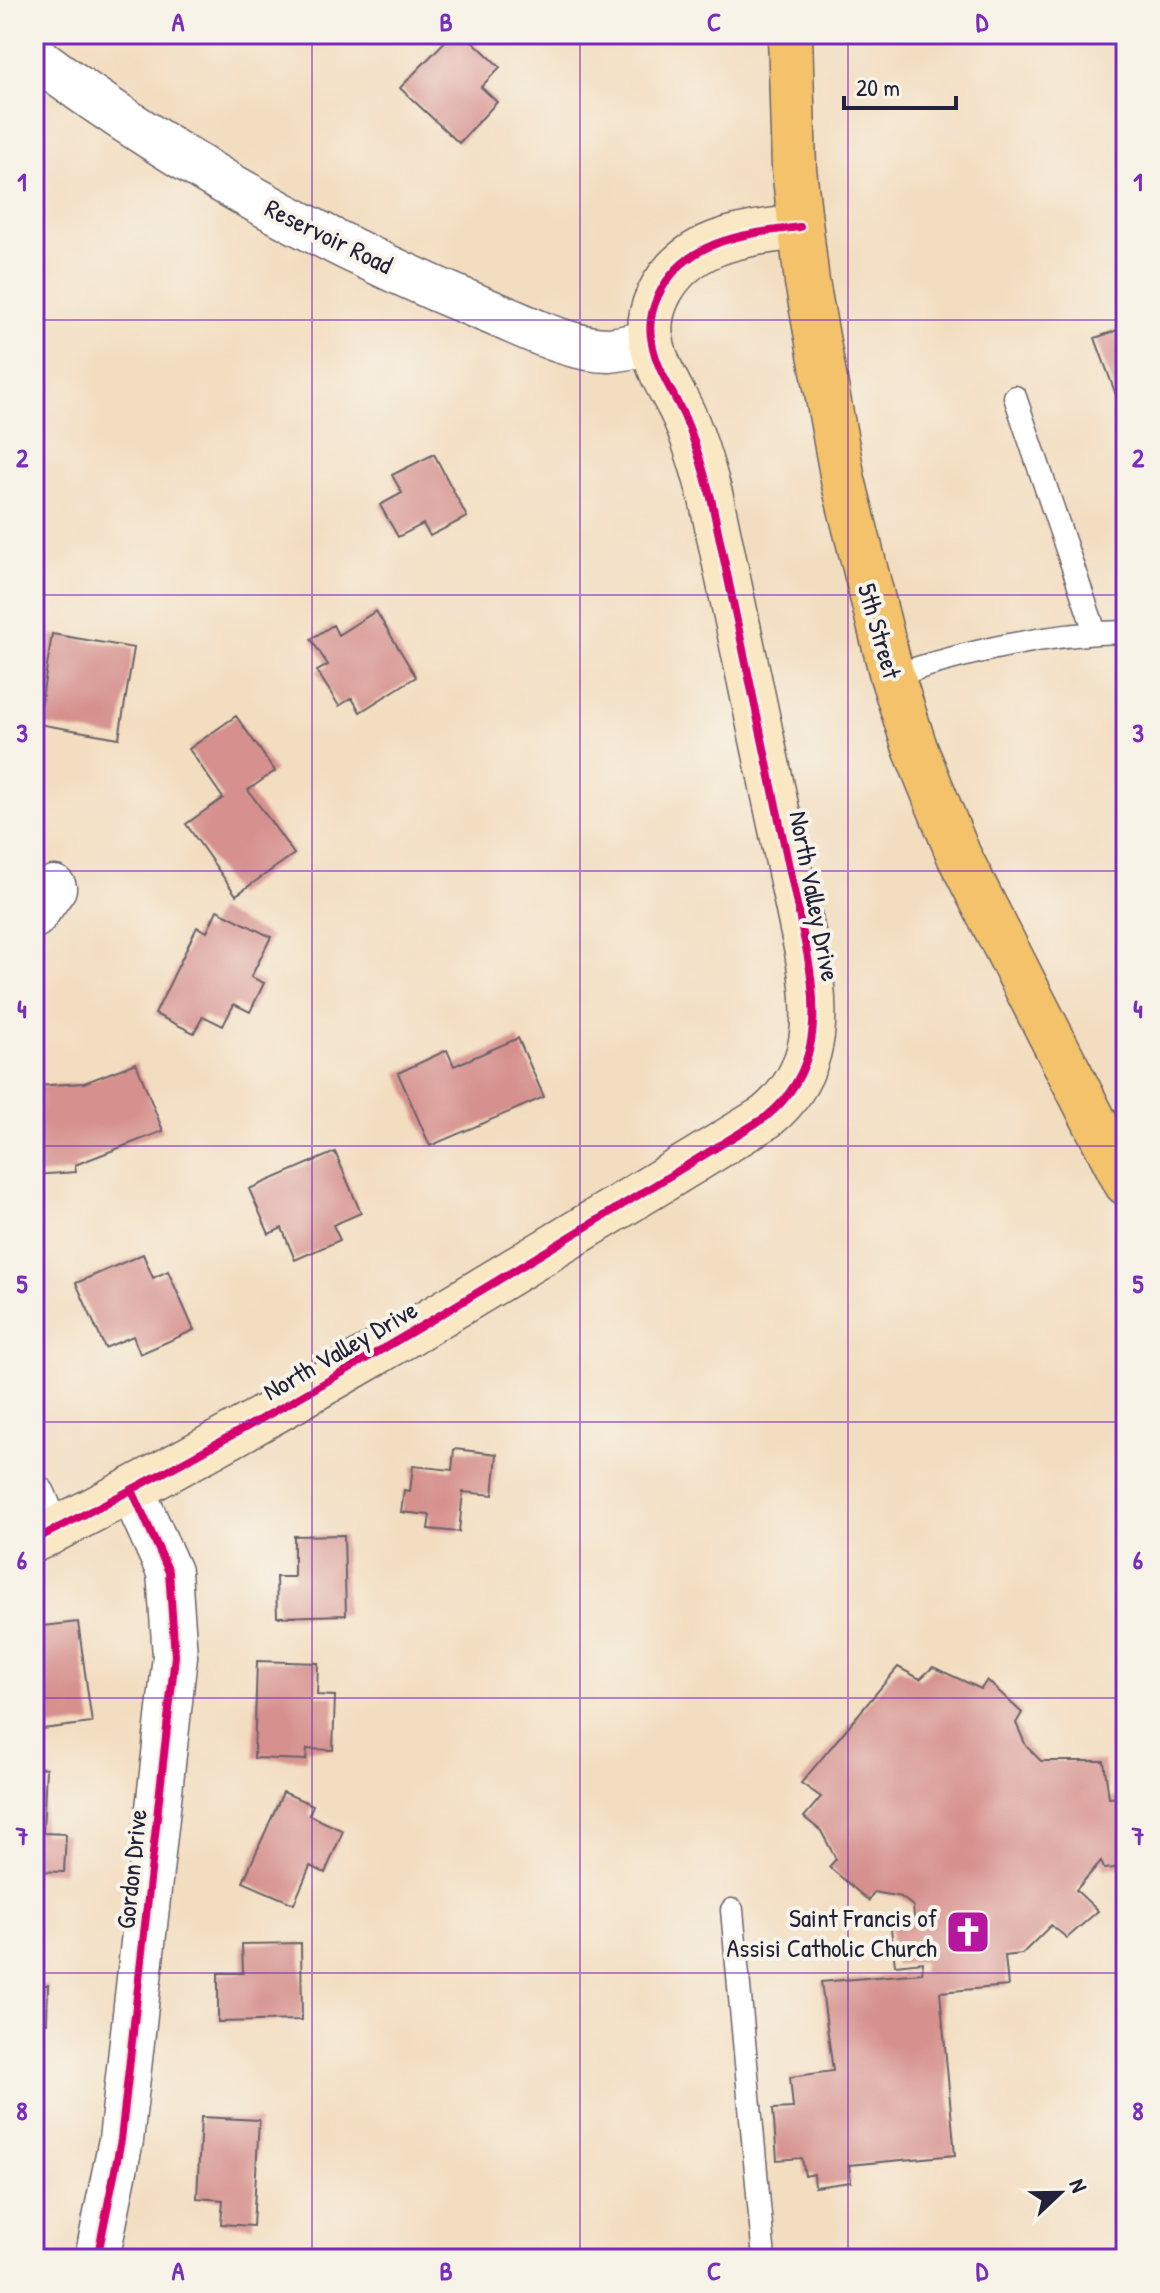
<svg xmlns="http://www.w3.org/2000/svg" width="1160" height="2293" font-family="'Patrick Hand',sans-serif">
<rect width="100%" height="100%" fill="#f7f3e8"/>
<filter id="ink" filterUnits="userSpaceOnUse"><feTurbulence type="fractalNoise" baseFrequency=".0125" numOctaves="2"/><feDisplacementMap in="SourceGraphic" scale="16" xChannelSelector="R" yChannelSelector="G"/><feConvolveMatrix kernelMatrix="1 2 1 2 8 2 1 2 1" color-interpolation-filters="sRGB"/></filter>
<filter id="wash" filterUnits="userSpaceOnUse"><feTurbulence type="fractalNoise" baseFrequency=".006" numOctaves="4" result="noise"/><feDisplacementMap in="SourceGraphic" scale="32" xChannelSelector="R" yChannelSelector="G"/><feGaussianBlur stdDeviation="1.8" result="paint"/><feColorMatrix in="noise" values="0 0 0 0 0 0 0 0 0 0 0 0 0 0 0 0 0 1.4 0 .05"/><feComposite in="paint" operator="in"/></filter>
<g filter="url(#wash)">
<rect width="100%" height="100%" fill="#f3ddc0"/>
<g id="blocks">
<path fill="#d6908d" d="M452 34H465L500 67 481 87 497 102 459 143 400 88Z
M1126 327V422L1095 338Z
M434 454 467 517 430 536 423 524 398 537 380 505 402 493 392 475Z
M376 611 416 677 360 712 352 698 339 706 317 671 328 665 311 639 333 625 338 635Z
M52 634 134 648 119 738 38 724Z
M236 716 275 771 248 790 294 854 236 895 186 824 223 798 189 749Z
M217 910 271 937 251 977 264 983 250 1012 234 1004 223 1026 203 1016 194 1033 155 1014 197 927 207 932Z
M518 1038 544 1097 430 1146 398 1073 447 1050 454 1066Z
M136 1063 163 1131 75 1165 76 1172 34 1175V1086L84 1083Z
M335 1152 361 1213 333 1225 340 1240 295 1260 282 1228 269 1234 249 1189Z
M143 1254 153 1278 168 1271 194 1330 140 1354 133 1336 105 1348 76 1283Z
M454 1449 497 1454 493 1495 463 1492 459 1532 428 1529 430 1515 401 1512 404 1490 410 1491 413 1466 452 1470Z
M344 1535 346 1615 277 1617 276 1577H294V1536Z
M78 1622 92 1723 34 1730V1627Z
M257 1661 318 1663 317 1695 335 1696 333 1750 307 1749 306 1760 254 1758Z
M898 1667 920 1679 933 1667 981 1689 987 1680 1022 1713 1016 1723 1026 1746 1041 1761H1104L1109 1798 1126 1797V1867L1104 1869 1101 1861 1076 1890 1098 1911 1067 1938 1051 1925 1022 1954 1005 1956 1008 1986 940 1992 955 2155 849 2165 851 2182 815 2187 814 2174 805 2176 802 2158 777 2160 773 2109 793 2108 790 2077 833 2071 821 1982 922 1973 923 1962 895 1965 890 1920 914 1918 913 1906 901 1897 874 1892 869 1901 829 1867 836 1859 821 1831 804 1817 821 1797 801 1783Z
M34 1767 46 1768 43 1833 66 1834 64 1872 34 1871Z
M283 1792 313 1805 309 1815 343 1831 325 1873 310 1866 294 1904 243 1882Z
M301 1943 302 2020 218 2022V1973H243L242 1944Z
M34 1985H48L47 2023H34Z
M34 2056 39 2057 36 2090H34Z
M201 2117 259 2120 253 2226 221 2224 223 2200 197 2198Z"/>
</g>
</g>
<g filter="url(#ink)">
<use href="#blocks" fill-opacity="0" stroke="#6b636a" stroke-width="2"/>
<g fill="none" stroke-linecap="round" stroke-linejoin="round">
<g stroke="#6b636a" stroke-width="25">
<path id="lane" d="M1015 397 1095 632
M892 676C968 652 1046 633 1126 632
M732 1910 764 2259"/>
</g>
<g stroke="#6b636a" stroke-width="47">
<path id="street" d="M34 56C174 161 326 245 488 311 525 326 569 350 609 350 623 349 638 345 651 342
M34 916 54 888
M34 1497 49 1533
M97 2259 121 2140 175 1656 169 1572 132 1490"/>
</g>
<g stroke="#6b636a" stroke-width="47">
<path id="secondary" d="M34 1540C286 1414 525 1264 766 1117 819 1074 819 1015 807 952L711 498C703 470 696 442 684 416 673 392 657 370 652 343 648 326 651 311 658 296 685 239 744 234 800 227"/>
</g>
<g stroke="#6b636a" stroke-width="47">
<path id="primary" d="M790 34 794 169 807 282 843 480 892 676 915 748 959 856 1126 1183"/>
</g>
<use href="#lane" stroke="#fff" stroke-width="22"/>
<use href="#street" stroke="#fff" stroke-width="44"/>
<use href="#secondary" stroke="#fae7c3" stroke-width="44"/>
<use href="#primary" stroke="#f3c26a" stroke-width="44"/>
<g stroke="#f7f3e8" stroke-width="13">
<path id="cycleway" d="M34 1540C286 1414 525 1264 766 1117 819 1074 819 1015 807 952L711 498C703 470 696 442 684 416 673 392 657 370 652 343 648 326 651 311 658 296 685 239 744 234 800 227
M97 2259 121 2140 175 1656 169 1572 132 1490"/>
</g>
<use href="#cycleway" stroke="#d6006c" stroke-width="8"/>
</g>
</g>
<path fill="none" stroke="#7b2cbf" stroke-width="2" stroke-opacity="0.55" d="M312 34V2259M580 34V2259M848 34V2259M34 320H1126M34 595H1126M34 871H1126M34 1146H1126M34 1422H1126M34 1698H1126M34 1973H1126"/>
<defs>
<g id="church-square" transform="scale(2.3)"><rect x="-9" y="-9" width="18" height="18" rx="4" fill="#b5179e" stroke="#f7f3e8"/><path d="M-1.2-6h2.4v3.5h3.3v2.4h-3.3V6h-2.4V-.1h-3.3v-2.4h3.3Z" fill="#fff"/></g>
</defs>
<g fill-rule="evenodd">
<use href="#church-square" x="968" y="1932"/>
</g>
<g text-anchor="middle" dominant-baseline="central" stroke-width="8" stroke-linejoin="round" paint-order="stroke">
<g font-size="26" fill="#22223b" stroke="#f7f3e8">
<text transform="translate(329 236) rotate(26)">Reservoir Road</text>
<text transform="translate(880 631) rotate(74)">5th Street</text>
<text transform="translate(815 896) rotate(79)">North Valley Drive</text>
<text transform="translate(340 1350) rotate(-30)">North Valley Drive</text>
<text transform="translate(131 1869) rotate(-84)">Gordon Drive</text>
</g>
<g font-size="26" fill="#22223b" stroke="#f7f3e8" text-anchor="end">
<text x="937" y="1917">Saint Francis of<tspan x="937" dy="30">Assisi Catholic Church</tspan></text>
</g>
</g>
<rect width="1160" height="2293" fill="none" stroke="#f7f3e8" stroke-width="88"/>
<g transform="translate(1060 2193) rotate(68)" stroke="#f7f3e8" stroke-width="6" paint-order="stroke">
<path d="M0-6L14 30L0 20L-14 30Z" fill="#22223b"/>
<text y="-12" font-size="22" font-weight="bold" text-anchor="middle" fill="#22223b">N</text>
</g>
<path d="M844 96v12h112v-12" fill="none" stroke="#22223b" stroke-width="4"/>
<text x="856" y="96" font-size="24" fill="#22223b" stroke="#f7f3e8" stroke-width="6" paint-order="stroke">20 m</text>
<rect x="44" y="44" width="1072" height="2205" fill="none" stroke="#7b2cbf" stroke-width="3"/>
<g font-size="26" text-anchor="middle" font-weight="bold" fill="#7b2cbf">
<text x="178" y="31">A</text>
<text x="446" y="31">B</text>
<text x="714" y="31">C</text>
<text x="982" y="31">D</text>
<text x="22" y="191">1</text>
<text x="1138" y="191">1</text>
<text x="22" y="467">2</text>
<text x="1138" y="467">2</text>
<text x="22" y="742">3</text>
<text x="1138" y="742">3</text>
<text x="22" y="1018">4</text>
<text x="1138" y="1018">4</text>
<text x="22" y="1293">5</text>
<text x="1138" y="1293">5</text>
<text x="22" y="1569">6</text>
<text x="1138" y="1569">6</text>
<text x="22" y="1845">7</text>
<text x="1138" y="1845">7</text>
<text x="22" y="2120">8</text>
<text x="1138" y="2120">8</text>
<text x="178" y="2280">A</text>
<text x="446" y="2280">B</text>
<text x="714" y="2280">C</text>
<text x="982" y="2280">D</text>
</g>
</svg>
